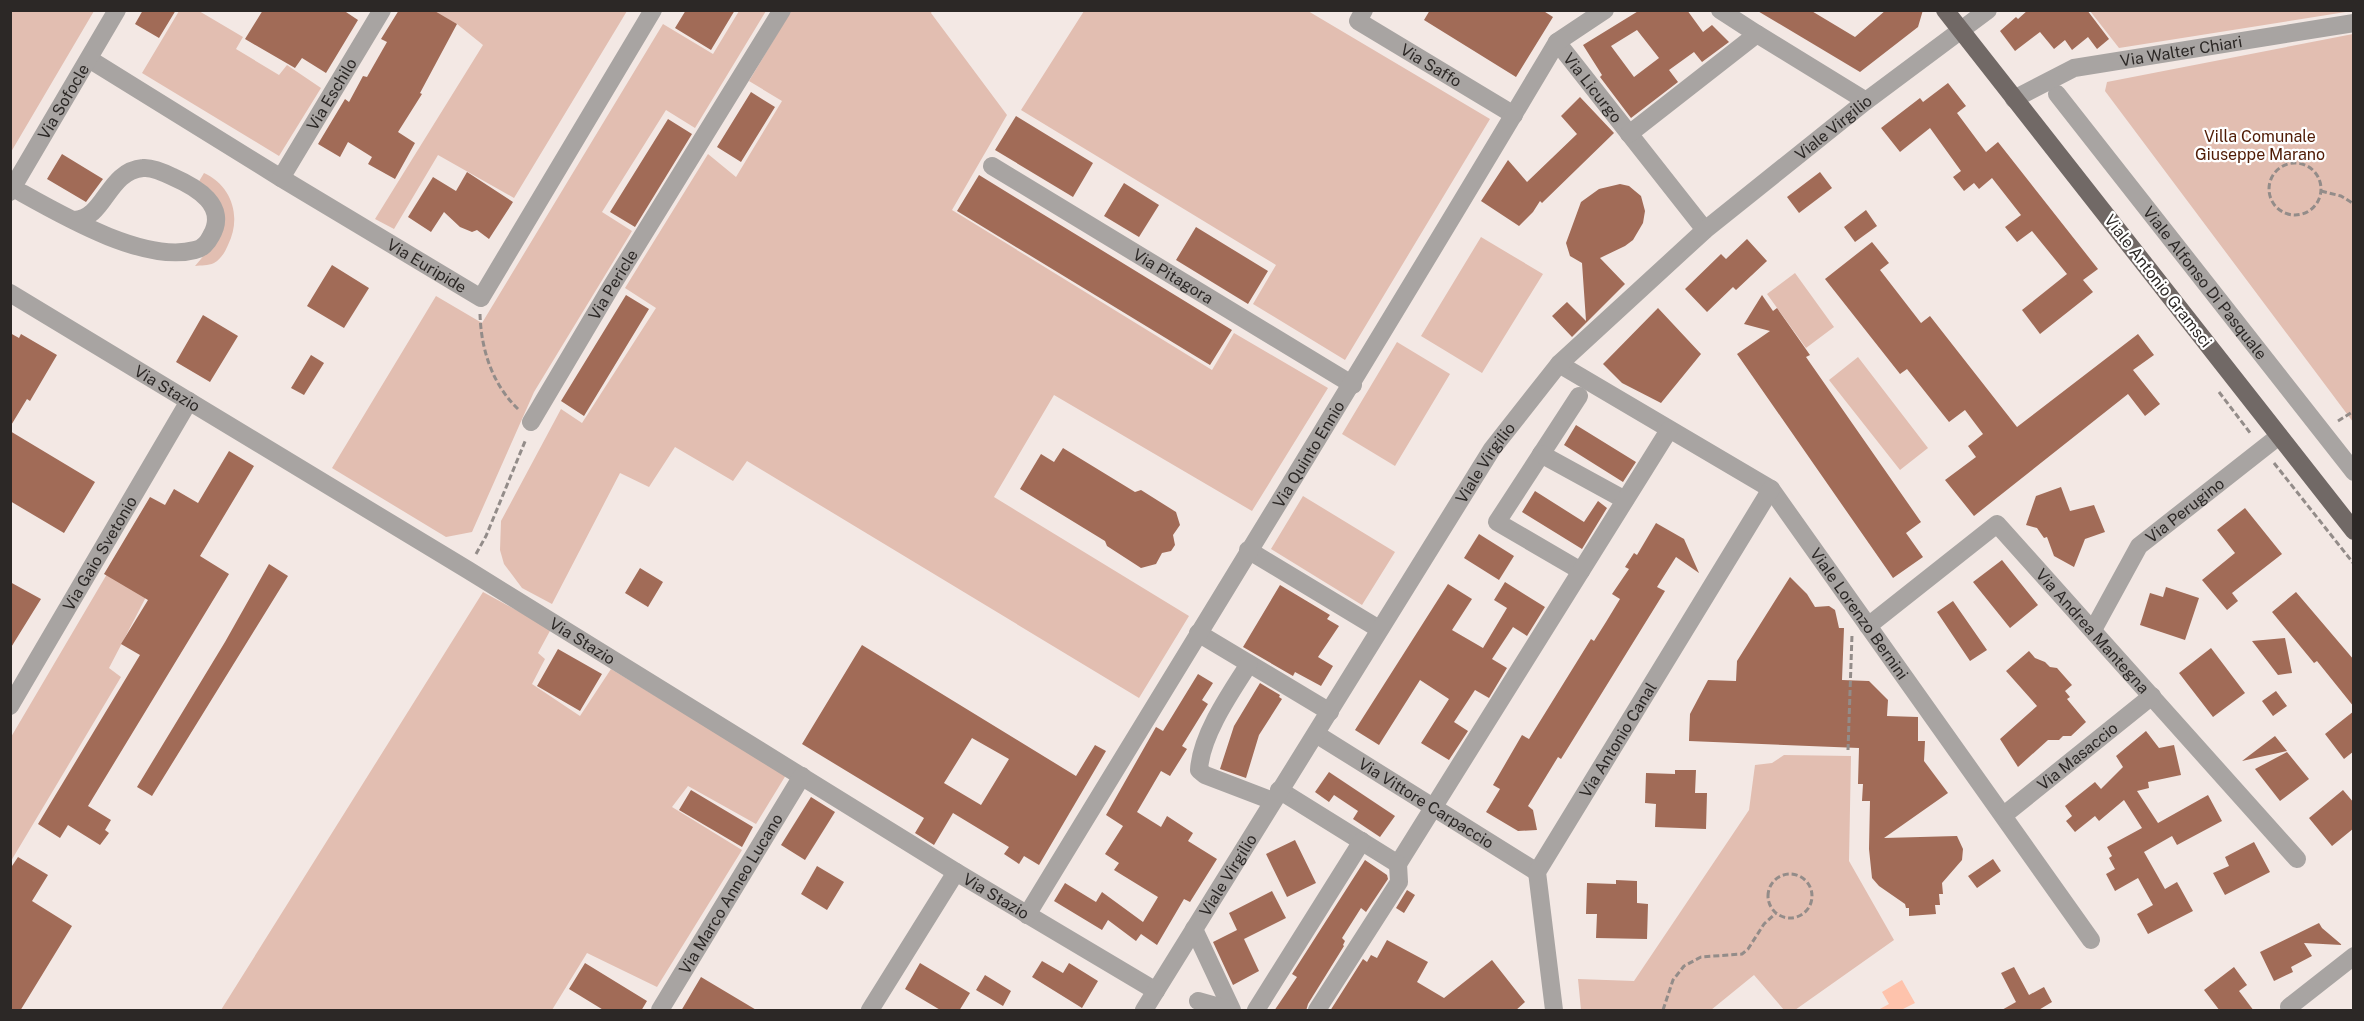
<svg xmlns="http://www.w3.org/2000/svg" width="2364" height="1021" font-family="'Public Sans',sans-serif">
<rect width="100%" height="100%" fill="#f3e8e4"/>
<path fill="#e2beb1" d="M11 10 94 11 11 152 10 11Z
M179 11H199L243 37 236 49 279 75 287 65 321 88 279 156 142 73Z
M433 11H627L514 198 438 155 394 229 375 219 483 45 457 24Z
M739 11H766L695 128 666 110 602 212 632 231 534 392 472 532 446 537 332 468 436 296 482 323 663 24 713 54Z
M791 11H932L931 13 1007 115 952 210 1212 370 1234 333 1328 388 1252 511 1054 395 994 497 1189 616 1139 698 747 461 733 481 675 447 649 487 620 473 552 604 522 588 504 564 500 550 501 521 561 409 582 423 656 308 625 288 708 154 736 177 782 101 749 81Z
M1308 11 1490 119 1345 360 1253 304 1276 265 1021 110 1084 11Z
M2090 11H2352L2119 48Z
M2353 34H2354L2353 422 2105 91 2107 82Z
M204 173C232 186 242 217 228 245 225 252 221 259 214 263 208 266 201 265 195 266L217 240 198 183Z
M1481 237 1543 274 1482 373 1421 336Z
M1795 273 1834 327 1806 348 1767 294Z
M1397 342 1450 374 1395 466 1342 434Z
M1858 357 1928 448 1900 470 1829 380Z
M1303 496 1395 552 1362 605 1271 549Z
M107 574 146 597 109 668 121 677 11 861V737Z
M483 592 551 629 538 653 545 659 532 684 580 716 611 669 786 775 756 824 688 786 672 807 742 850 657 987 587 953 552 1010H221Z
M1784 755 1851 756 1849 861 1894 940 1795 1010H1784L1754 975 1711 1010H1581L1578 979 1634 981 1749 810 1755 765 1772 763Z"/>
<path fill="#fec3ac" d="M1902 980 1915 1003 1901 1010H1878L1889 1004 1882 992Z"/>
<path fill="#a16b57" fill-rule="evenodd" d="M143 10H176L159 38 135 24Z
M263 10H343L358 20 326 73 302 58 295 68 245 39Z
M399 10H433L457 24 420 93 422 94 398 132 415 143 395 179 368 164 372 157 348 142 340 157 318 144 345 99 349 102 363 76 367 77 387 42 381 39Z
M686 10H735L711 50 675 28Z
M1430 10H1542L1553 17 1516 77 1424 20Z
M1640 10H1687L1703 32 1712 25 1729 42 1702 62 1694 52 1669 70 1678 82 1631 118 1600 77 1602 75 1583 45ZM1637 30 1659 58 1634 77 1611 46Z
M1756 10H1810L1855 37 1886 10H1923L1918 27 1860 72Z
M2028 10H2087L2109 39 2097 49 2088 37 2072 50 2065 40 2054 49 2040 32 2015 51 2000 31 2016 17 2018 19Z
M1948 83 1966 106 1957 113 1986 152 1998 142 2098 269 2083 280 2093 292 2040 334 2022 310 2067 274 2032 231 2017 242 2005 227 2021 215 1992 178 1979 189 1974 183 1964 191 1953 177 1961 171 1930 128 1900 152 1881 128 1920 98 1923 102Z
M751 92 775 107 741 162 717 147Z
M1580 97 1614 133 1542 203 1540 201 1533 212 1519 226 1481 201 1508 160 1527 182 1577 134 1561 116Z
M1016 116 1093 163 1073 197 995 150Z
M668 119 692 134 635 227 610 212Z
M62 154 103 179 86 202 47 179Z
M467 172 513 202 489 239 477 230 472 232 460 227 444 212 431 232 408 217 433 177 456 191Z
M1820 172 1832 188 1799 213 1787 197Z
M979 175 1232 330 1210 365 957 211Z
M1124 183 1159 205 1139 237 1104 216Z
M1620 184 1629 186 1641 196 1645 211 1643 223 1633 240 1625 246 1600 258 1625 284 1572 337 1552 316 1567 302 1586 321 1582 263 1570 256 1566 243 1581 202 1599 189Z
M1866 210 1877 226 1855 242 1844 227Z
M1196 227 1268 271 1248 304 1176 260Z
M1747 239 1767 261 1736 290 1733 287 1707 312 1685 289 1721 254 1726 259Z
M1872 242 1889 263 1880 270 1921 323 1930 316 2017 427 2138 334 2154 355 2133 370 2160 404 2145 416 2128 394 1974 516 1945 480 1976 457 1968 446 1983 434 1965 410 1949 422 1907 369 1900 374 1825 279Z
M332 265 369 288 344 328 307 306Z
M626 295 649 309 584 416 561 401Z
M1762 295 1773 311 1777 308 1810 355 1806 357 1921 522 1906 533 1923 557 1893 578 1737 354 1770 331 1744 324Z
M1658 308 1701 354 1661 403 1622 383 1603 364Z
M203 315 238 336 210 382 176 362Z
M10 333 19 338 21 334 57 355 30 401 27 399 10 427Z
M311 355 324 363 304 395 291 388Z
M1576 425 1636 462 1623 482 1564 445Z
M10 431 95 482 64 533 10 501Z
M1063 448 1135 492 1141 490 1176 512 1180 525 1173 535 1175 545 1171 551 1162 553 1156 564 1141 568 1107 546 1105 541 1020 489 1041 454 1054 462Z
M229 451 254 466 200 556 229 574 88 806 111 820 105 830 109 833 100 845 68 825 60 838 38 824 140 655 121 644 148 600 104 574 150 497 165 505 174 489 198 503Z
M2061 487 2070 511 2094 505 2105 532 2085 539 2074 567 2054 556 2047 537 2044 538 2037 528 2026 525 2036 496Z
M1535 491 1584 522 1598 501 1607 508 1582 549 1522 512Z
M2245 508 2282 554 2232 593 2238 601 2227 610 2202 580 2235 553 2217 530Z
M1656 523 1684 539 1699 573 1676 557 1657 587 1665 591 1561 759 1558 757 1528 806 1533 810 1537 830 1518 831 1486 812 1500 789 1493 785 1522 735 1529 739 1591 639 1594 641 1606 622 1620 599 1612 594 1629 569 1625 567 1634 553 1637 555Z
M1479 534 1514 556 1499 580 1464 558Z
M2002 560 2038 605 2010 628 1973 582Z
M269 564 288 576 152 796 137 787 225 642Z
M640 568 663 582 648 607 625 593Z
M1790 577 1807 594 1815 607 1829 606 1835 610 1839 628H1844L1842 680 1869 681 1888 700 1887 716 1918 717V741H1925L1924 761 1948 793 1884 838 1957 836 1963 849 1962 860 1942 883 1943 894H1939L1940 905H1935L1936 914 1909 916V908H1906L1905 904 1879 886 1872 878 1869 849 1870 801H1862L1863 784H1858L1859 748 1689 741 1690 714 1708 680 1736 681 1737 661Z
M10 582 41 599 10 649Z
M1505 582 1545 607 1527 636 1513 627 1492 659 1507 668 1489 698 1475 690 1454 722 1468 731 1449 760 1421 743 1449 699 1420 680 1379 745 1355 730 1448 584 1472 599 1452 630 1483 648 1507 608 1494 600Z
M1280 585 1330 615 1327 619 1339 626 1318 657 1333 666 1321 686 1295 672 1293 676 1243 647Z
M2166 587 2199 598 2185 640 2140 625 2150 593 2163 597Z
M2296 592 2354 660V707L2317 661 2314 663 2272 612Z
M1953 601 1987 650 1970 661 1937 612Z
M2285 638 2292 673 2278 675 2252 641Z
M862 645 1076 776 1095 745 1106 751 1039 865 1024 856 1019 864 1004 854 1009 847 953 813 934 845 915 833 924 818 802 744ZM972 738 1009 759 981 805 944 783Z
M2211 648 2245 693 2213 717 2179 673Z
M558 649 602 674 580 711 537 686Z
M2029 651 2035 658 2045 662 2050 667 2057 668 2072 685 2065 691 2070 697 2067 699 2086 722 2071 736H2063L2059 740H2048L2018 767 2000 739 2037 706 2006 671Z
M1198 674 1213 683 1202 700 1208 704 1182 746 1187 749 1170 776 1161 771 1137 812 1161 827 1167 816 1193 833 1188 841 1217 859 1190 902 1184 899 1157 945 1141 934 1136 941 1108 920 1102 930 1054 901 1065 883 1096 902 1102 892 1143 922 1158 897 1114 870 1119 863 1105 854 1123 826 1106 815 1156 727 1163 731Z
M1260 683 1280 695 1279 697 1282 699 1259 735 1246 778 1220 769 1234 726Z
M2276 691 2287 706 2273 716 2262 701Z
M2354 711V751L2344 759 2325 734Z
M2146 731 2159 748 2174 745 2181 775 2148 782 2149 788 2137 791 2158 823 2208 795 2222 821 2177 845 2172 836 2144 852 2165 889 2177 882 2193 911 2148 934 2137 914 2153 905 2138 878 2115 891 2106 874 2115 869 2109 858 2112 856 2107 847 2142 828 2124 800 2099 821 2095 816 2075 832 2066 821 2072 816 2065 806 2095 782 2101 789 2123 767 2116 756Z
M2275 736 2287 751 2242 761Z
M2287 752 2309 779 2280 801 2255 769Z
M1675 770H1696L1695 793H1707L1706 829 1655 827 1656 804 1645 803 1646 773 1675 774Z
M1329 772 1395 816 1380 837 1353 819 1358 811 1334 795 1329 802 1315 792Z
M691 790 753 827 742 847 679 810Z
M2343 790 2354 803V828L2332 846 2309 818Z
M811 797 835 812 805 860 781 845Z
M1295 840 1316 883 1287 897 1266 854Z
M2254 842 2270 872 2225 895 2213 873 2229 866 2225 857Z
M18 857 48 875 32 901 72 926 20 1011H10V869Z
M1993 859 2001 871 1977 888 1968 876Z
M1365 860 1387 875 1388 879 1366 912 1361 908 1342 938 1345 941 1343 945 1344 946 1308 1004 1306 1011H1274L1297 977 1292 974Z
M817 866 844 882 827 910 801 894Z
M1616 880 1637 881V903L1648 904 1647 939 1596 938 1597 914H1586L1587 883 1616 884Z
M1407 890 1415 895 1404 913 1396 908Z
M1272 891 1286 918 1244 939 1259 971 1233 985 1213 942 1237 930 1229 913Z
M2319 923 2322 928 2342 945 2304 943 2312 956 2291 967 2293 972 2274 981 2260 952Z
M1387 940 1428 962 1417 982 1444 998 1492 960 1525 1002 1515 1011H1330L1363 959 1367 962 1371 955 1377 958Z
M1042 961 1063 973 1069 963 1098 981 1082 1008 1032 977Z
M585 963 647 1001 641 1011H605L569 989Z
M920 963 970 993 959 1011H942L905 989Z
M2014 967 2029 995 2044 987 2052 1002 2037 1011H2000L2016 1002 2001 973Z
M2234 967 2247 985 2239 991 2254 1011H2220L2204 990Z
M985 975 1011 991 1003 1006 976 990Z
M701 977 758 1011H681Z"/>
<g fill="none" stroke-linecap="round" stroke-linejoin="round">
<path stroke="#938c89" stroke-width="3" stroke-dasharray="6 3" stroke-linecap="butt" d="M2269 189a26 26 0 1 1 52 0a26 26 0 1 1-52 0Z
M2321 191 2341 196 2354 204
M480 314C481 349 492 384 518 409
M2219 392 2251 434
M2338 421 2354 411
M2274 463 2354 564
M476 554 486 536 526 439
M1848 750 1852 635
M1768 896a22 22 0 1 1 44 0a22 22 0 1 1-44 0Z
M1663 1010 1673 980 1684 966 1701 957 1742 954 1748 949 1764 924 1776 913"/>
<g stroke="#a8a4a2" stroke-width="18">
<path id="s1" d="M1364 10 1358 21 1514 115"/>
<path d="M1720 10 1757 34"/>
<path id="s2" d="M1557 42 1705 230"/>
<path id="s3" d="M89 59 281 178 481 298 653 10"/>
<path id="s4" d="M2057 94 2354 472"/>
<path id="s5" d="M2014 99 2074 68 2354 23"/>
<path d="M1629 134 1757 34 1866 101"/>
<path id="s6" d="M992 166 1353 385"/>
<path id="s7" d="M281 178 382 10"/>
<path d="M13 188C58 213 143 264 195 250 202 249 208 242 211 236 229 206 196 187 173 177 165 173 152 167 143 168 107 171 105 219 74 220"/>
<path id="s8" d="M10 192 117 10"/>
<path id="s9" d="M10 293 468 570 956 872 1156 991"/>
<path id="s10" d="M1559 364 1771 489 2091 940"/>
<path d="M1579 396 1497 522 1581 571"/>
<path id="s11" d="M531 422 611 287 782 10"/>
<path d="M1541 454 1625 500"/>
<path d="M1248 550 1379 629"/>
<path id="s12" d="M1868 626 1997 524 2297 859"/>
<path id="s13" d="M2093 630 2139 546 2279 436"/>
<path d="M1198 633 1330 712"/>
<path d="M1249 664C1231 692 1201 735 1199 770L1205 775 1273 801"/>
<path id="s14" d="M10 706 189 401"/>
<path id="s15" d="M1316 734 1537 872"/>
<path d="M1279 790 1398 864 1669 430"/>
<path id="s16" d="M2004 815 2152 696"/>
<path id="s17" d="M1027 915C1204 624 1383 335 1557 42L1605 10"/>
<path d="M1194 929 1232 1010"/>
<path d="M1198 1001 1230 1010"/>
<path id="s18" d="M660 1010 802 776"/>
<path d="M870 1010 956 872"/>
<path id="s19" d="M1144 1010 1492 449 1559 364 1705 230 1866 101 1988 10"/>
<path d="M1256 1010 1362 841"/>
<path d="M1317 1010 1399 882 1398 864"/>
<path id="s20" d="M1554 1010 1537 872 1771 489"/>
<path d="M2291 1010 2289 1007 2354 956"/>
</g>
<path stroke="#716966" stroke-width="18" d="M1945 10 2354 531"/>
</g>
<g text-anchor="middle" dominant-baseline="central" stroke-width="4.5" stroke-linejoin="round" paint-order="stroke">
<g font-size="16" fill="#2c2826" stroke="#fff">
<text stroke="none"><textPath href="#s5" startOffset="176">Via Walter Chiari</textPath></text>
<text stroke="none"><textPath href="#s1" startOffset="98">Via Saffo</textPath></text>
<text stroke="none"><textPath href="#s2" startOffset="58">Via Licurgo</textPath></text>
<text stroke="none"><textPath href="#s7" startOffset="98">Via Eschilo</textPath></text>
<text stroke="none"><textPath href="#s8" startOffset="105">Via Sofocle</textPath></text>
<text stroke="none"><textPath href="#s19" startOffset="1131">Viale Virgilio</textPath></text>
<text stroke="none"><textPath href="#s3" startOffset="396">Via Euripide</textPath></text>
<text stroke="none"><textPath href="#s6" startOffset="212">Via Pitagora</textPath></text>
<text transform="translate(2158 281) rotate(52)">Viale Antonio Gramsci</text>
<text stroke="none"><textPath href="#s4" startOffset="240">Viale Alfonso Di Pasquale</textPath></text>
<text stroke="none"><textPath href="#s11" startOffset="160">Via Pericle</textPath></text>
<text stroke="none"><textPath href="#s9" startOffset="184">Via Stazio</textPath></text>
<text stroke="none"><textPath href="#s17" startOffset="540">Via Quinto Ennio</textPath></text>
<text stroke="none"><textPath href="#s19" startOffset="645">Viale Virgilio</textPath></text>
<text stroke="none"><textPath href="#s13" startOffset="154">Via Perugino</textPath></text>
<text stroke="none"><textPath href="#s14" startOffset="177">Via Gaio Svetonio</textPath></text>
<text stroke="none"><textPath href="#s10" startOffset="399">Viale Lorenzo Bernini</textPath></text>
<text stroke="none"><textPath href="#s12" startOffset="308">Via Andrea Mantegna</textPath></text>
<text stroke="none"><textPath href="#s9" startOffset="670">Via Stazio</textPath></text>
<text stroke="none"><textPath href="#s20" startOffset="294">Via Antonio Canal</textPath></text>
<text stroke="none"><textPath href="#s16" startOffset="94">Via Masaccio</textPath></text>
<text stroke="none"><textPath href="#s15" startOffset="130">Via Vittore Carpaccio</textPath></text>
<text stroke="none"><textPath href="#s19" startOffset="159">Viale Virgilio</textPath></text>
<text stroke="none"><textPath href="#s18" startOffset="136">Via Marco Anneo Lucano</textPath></text>
<text stroke="none"><textPath href="#s9" startOffset="1156">Via Stazio</textPath></text>
</g>
<g font-size="16" fill="#4f1b05" stroke="#fff">
<text x="2260" y="136">Villa Comunale<tspan x="2260" dy="18">Giuseppe Marano</tspan></text>
</g>
</g>
<rect width="2364" height="1021" fill="none" stroke="#2c2826" stroke-width="24"/>
</svg>
